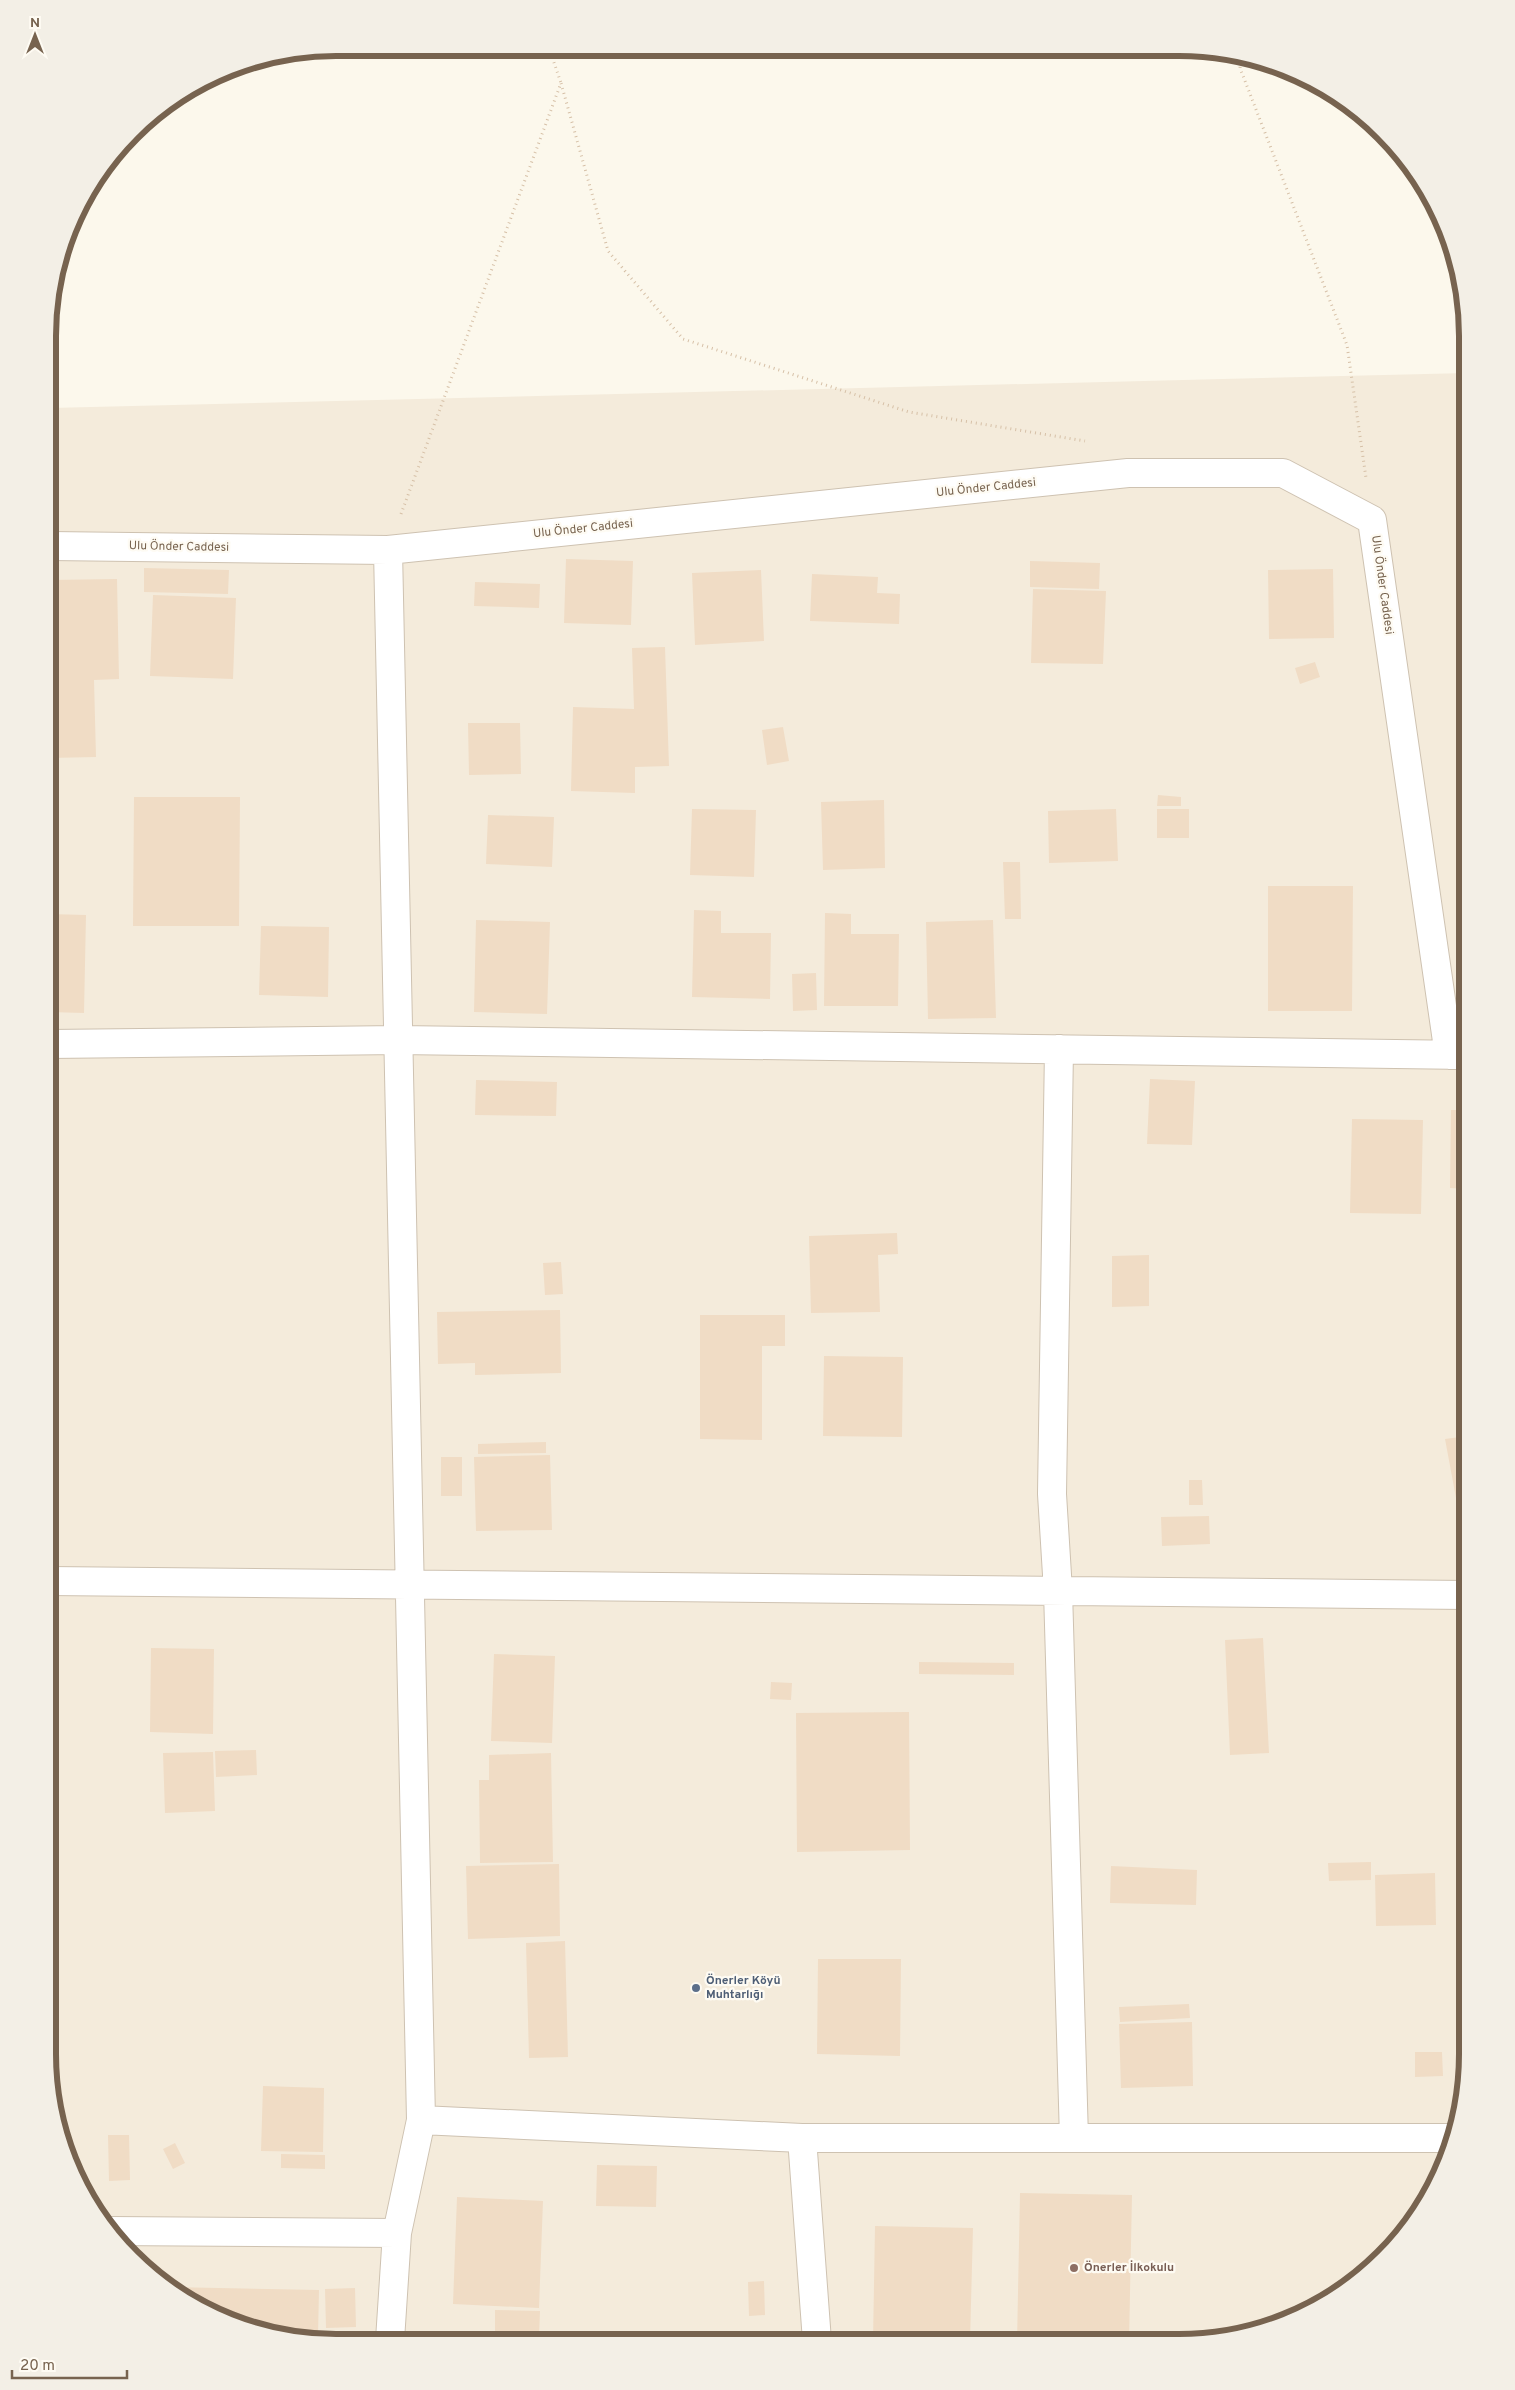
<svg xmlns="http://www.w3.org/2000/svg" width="1515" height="2390" font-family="Overpass,sans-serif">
<rect width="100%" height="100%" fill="#fcf8ec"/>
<path fill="#f4ebdb" d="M1467 373V2072L1446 2164 1408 2229 1355 2283 1289 2320 1179 2342 299 2340 226 2321 161 2283 107 2230 70 2164 48 2053 50 408Z"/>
<path fill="#f0dcc5" d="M566 559 633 561 631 625 564 623Z
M1030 561 1100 563 1099 589 1030 587Z
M144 568 229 570 228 594 144 592Z
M1333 569 1334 638 1269 639 1268 570Z
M761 570 764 641 695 645 692 573Z
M812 574 878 577 877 593 900 594 899 624 810 621Z
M117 579 119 679 94 680 96 757 49 758 50 580Z
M475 582 540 584 539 608 474 606Z
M1033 589 1106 591 1103 664 1031 663Z
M153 595 236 598 233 679 150 676Z
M665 647 669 766 635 767V793L571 791 573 707 634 709 632 648Z
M1315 662 1320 677 1300 684 1295 668Z
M468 723H520L521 774 469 775Z
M783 727 789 761 767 765 762 730Z
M1158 795 1181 797V806H1157Z
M134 797H240L239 926H133Z
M884 800 885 868 823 870 821 802Z
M692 809 756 810 754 877 690 875Z
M1116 809 1118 861 1049 863 1048 811Z
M1157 809H1189V838H1157Z
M488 815 554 817 552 867 486 864Z
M1003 862H1020L1021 919H1005Z
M1268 886H1353L1352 1011H1268Z
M694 910 721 911V933H771L770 999 692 997Z
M825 913 851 914V934H899L898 1006H824Z
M49 914 86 915 84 1013 49 1012Z
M476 920 550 922 547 1014 474 1012Z
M993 920 996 1018 928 1019 926 922Z
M261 926 329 927 328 997 259 995Z
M816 973 817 1010 793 1011 792 974Z
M1150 1079 1195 1081 1192 1145 1147 1144Z
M476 1080 557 1082 556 1116 475 1115Z
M1451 1110H1467V1189L1450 1188Z
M1352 1119 1423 1120 1421 1214 1350 1213Z
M897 1233 898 1254 878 1255 880 1312 811 1313 809 1236Z
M1149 1255V1306L1112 1307V1256Z
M561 1262 563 1294 545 1295 543 1263Z
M560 1310 561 1373 475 1375V1363L438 1364 437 1312Z
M700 1315H785V1346H762V1440L700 1439Z
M824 1356 903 1357 902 1437 823 1436Z
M1464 1358H1467V1407H1464Z
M1467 1436V1496L1456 1498 1445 1439Z
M546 1442V1453L478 1454V1444Z
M550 1455 552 1530 476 1531 474 1457Z
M441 1457H462V1496H441Z
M1189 1480H1202L1203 1505H1189Z
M1209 1516 1210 1544 1162 1546 1161 1517Z
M1263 1638 1269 1753 1230 1755 1225 1640Z
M151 1648 214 1649 213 1734 150 1732Z
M494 1654 555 1656 552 1743 491 1741Z
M919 1662 1014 1663V1675L919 1674Z
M771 1682 792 1683 791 1700 770 1699Z
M909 1712 910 1850 797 1852 796 1713Z
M256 1750 257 1775 216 1777 215 1751Z
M213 1752 215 1811 165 1813 163 1753Z
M551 1753 553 1862 480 1863 479 1780H489V1755Z
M1371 1862V1880L1329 1881 1328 1863Z
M559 1864 560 1936 468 1939 466 1866Z
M1111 1866 1197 1870 1196 1905 1110 1903Z
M1435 1873 1436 1925 1376 1926 1375 1875Z
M565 1941 568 2057 529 2058 526 1943Z
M818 1959H901L900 2056 817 2054Z
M1189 2004 1190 2018 1120 2022 1119 2007Z
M1462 2007H1467V2062H1462Z
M1192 2022 1193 2086 1121 2088 1119 2024Z
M1415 2052H1442L1443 2076 1415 2077Z
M263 2086 324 2088 323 2152 261 2151Z
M108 2135H129L130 2180 109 2181Z
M175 2143 185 2163 173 2169 163 2149Z
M281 2154 325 2155V2169L281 2168Z
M597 2165 657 2166 656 2207 596 2206Z
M1020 2193 1132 2195 1129 2342H1017Z
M457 2197 543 2201 539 2308 453 2304Z
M875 2226 973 2228 970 2342H873Z
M764 2281 765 2315 749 2316 748 2282Z
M169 2287 319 2290 318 2335 276 2334 226 2321Z
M355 2288 356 2327 326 2328 325 2289Z
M495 2310 540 2311 539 2336 495 2335Z"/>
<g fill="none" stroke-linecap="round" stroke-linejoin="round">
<g stroke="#cec2b1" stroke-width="30">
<path id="minor" d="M50 546 388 550 1128 473H1283L1372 520 1449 1055
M388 550 421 2120 397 2233 390 2340
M49 1044 398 1040 1467 1055
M1059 1049 1052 1494 1058 1591 1074 2138
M48 1581 1467 1595
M421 2120 802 2138H1452
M802 2138 817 2341
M109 2231 397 2233"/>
</g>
<path stroke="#d6c0a7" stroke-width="3" stroke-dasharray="1 4" stroke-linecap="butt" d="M549 48 561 83
M1241 57 1240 68 1347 345 1366 478
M401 514 561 83 608 251 683 339 909 412 1085 441"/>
<use href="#minor" stroke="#fff" stroke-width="28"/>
</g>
<circle fill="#5c6f8a" stroke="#fefbf3" stroke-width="2" cx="696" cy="1988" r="5"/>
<circle fill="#8d6e63" stroke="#fefbf3" stroke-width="2" cx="1074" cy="2268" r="5"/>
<g text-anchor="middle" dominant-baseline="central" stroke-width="4.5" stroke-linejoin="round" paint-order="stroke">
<g font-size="12" fill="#77634f" stroke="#fefbf3">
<text transform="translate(986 488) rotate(-6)">Ulu Önder Caddesi</text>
<text transform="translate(583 529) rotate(-6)">Ulu Önder Caddesi</text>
<text transform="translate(179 547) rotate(1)">Ulu Önder Caddesi</text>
<text transform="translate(1382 585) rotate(82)">Ulu Önder Caddesi</text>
</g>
<g font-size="12" font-weight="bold" fill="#4e5e75" stroke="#fefbf3" text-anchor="start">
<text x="706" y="1981">Önerler Köyü<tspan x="706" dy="14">Muhtarlığı</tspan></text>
</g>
<g font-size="12" font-weight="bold" fill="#785e54" stroke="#fefbf3" text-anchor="start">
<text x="1084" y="2268">Önerler İlkokulu</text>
</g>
</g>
<path d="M0 0H1515V2390H0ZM336 56H1179A280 280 0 0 1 1459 336V2054A280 280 0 0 1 1179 2334H336A280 280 0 0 1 56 2054V336A280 280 0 0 1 336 56Z" fill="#f3efe6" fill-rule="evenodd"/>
<path fill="none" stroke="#77634f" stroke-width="6" d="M336 56H1179A280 280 0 0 1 1459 336V2054A280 280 0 0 1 1179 2334H336A280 280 0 0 1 56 2054V336A280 280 0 0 1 336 56Z"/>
<g transform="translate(35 35)" stroke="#fefbf3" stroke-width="4" paint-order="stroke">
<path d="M0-4L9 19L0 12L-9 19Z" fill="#77634f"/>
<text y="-8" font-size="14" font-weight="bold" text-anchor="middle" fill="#77634f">N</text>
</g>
<path d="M12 2370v8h115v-8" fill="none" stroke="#77634f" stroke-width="2.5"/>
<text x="20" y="2370" font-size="15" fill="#77634f" stroke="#fefbf3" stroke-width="4" paint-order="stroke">20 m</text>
</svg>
